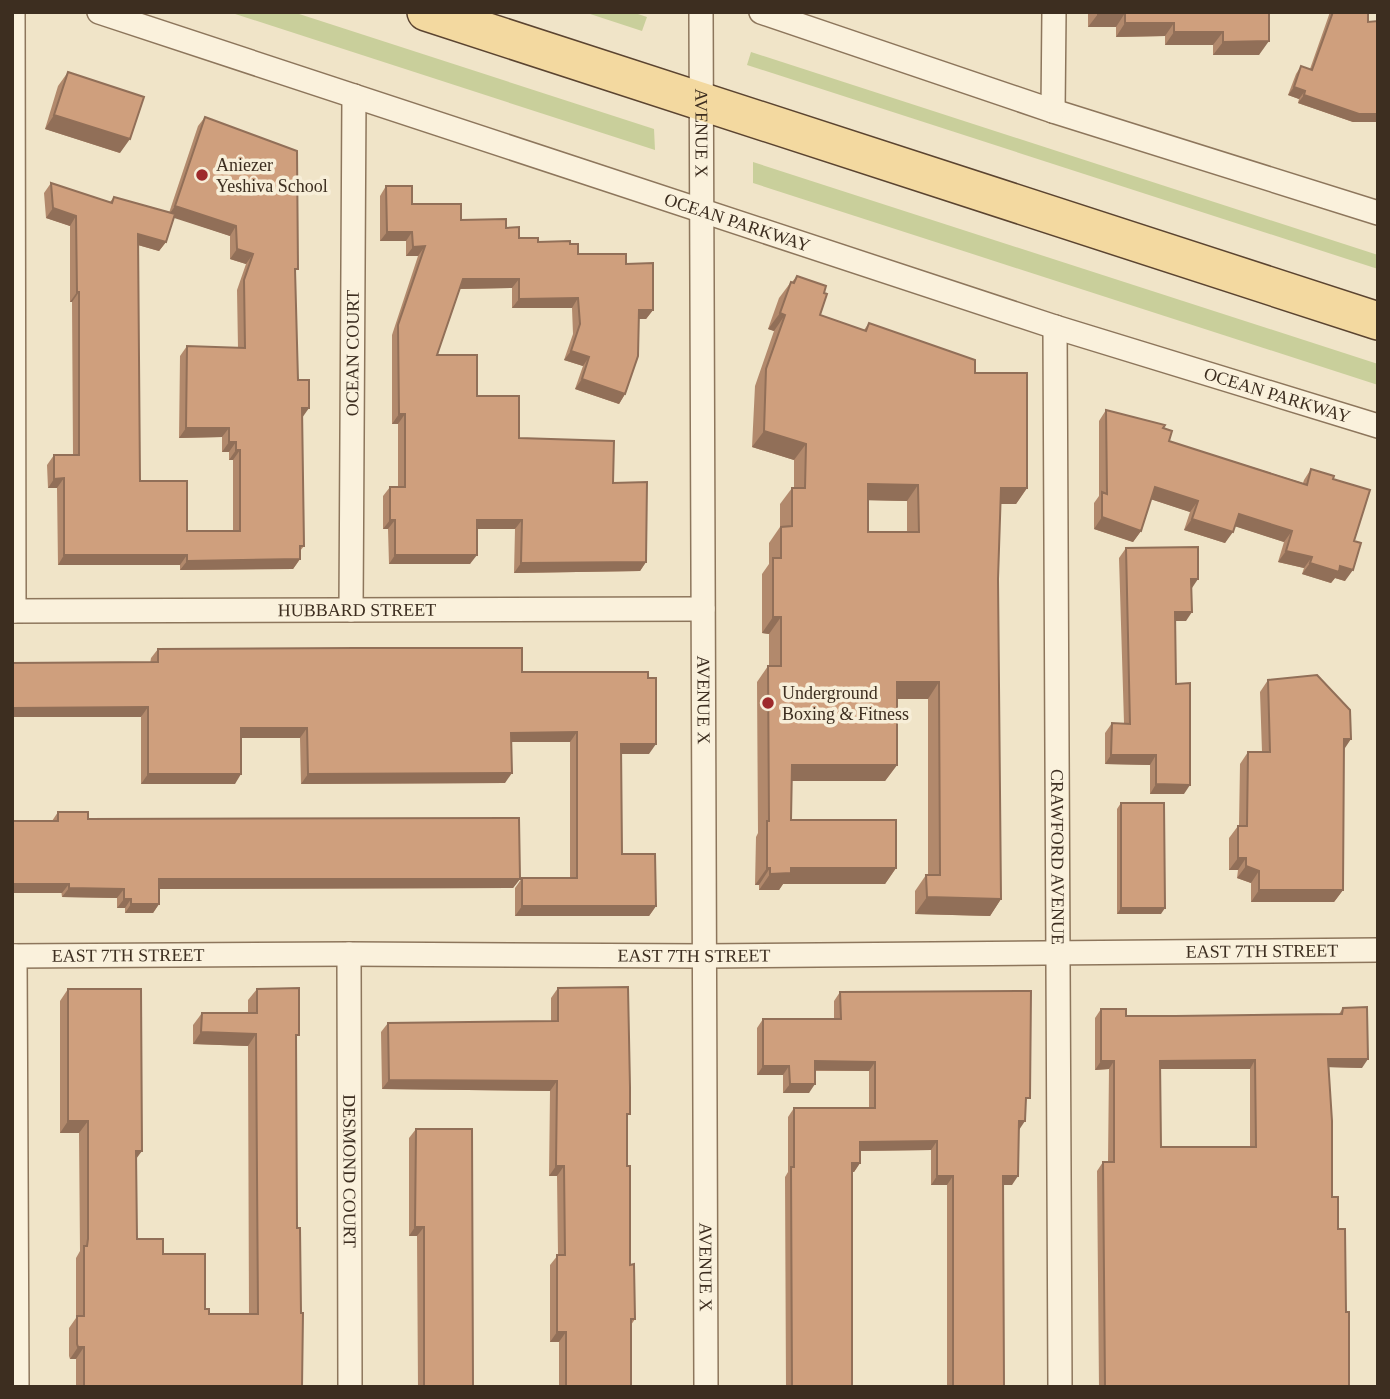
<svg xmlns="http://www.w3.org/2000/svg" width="1390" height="1399" font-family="Georgia,serif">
<rect width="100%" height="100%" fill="#f0e4c8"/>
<path fill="#c9cf9b" d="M229 12H293L654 129 655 150Z
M584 12H632L647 17 642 31Z
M751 52 1378 255V269L747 65Z
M753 162 1378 364V385L753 183Z"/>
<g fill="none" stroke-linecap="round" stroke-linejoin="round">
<g stroke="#8d765c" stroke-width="26">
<g id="minor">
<path d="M13 12 14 611"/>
<path id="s1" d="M99 12 1055 327 1378 426"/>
<path id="s2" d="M701 12 706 1387"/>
<path d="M761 12 1053 111 1378 213"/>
<path d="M1053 111 1054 12"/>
<path id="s3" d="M1055 327 1060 1387"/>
<path id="s4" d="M351 610 354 96"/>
<path id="s5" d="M12 611 703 609"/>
<path id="s6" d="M349 954 350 1387"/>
<path id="s7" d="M12 956 349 954 704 956 1378 950"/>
<path d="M15 956 17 1387"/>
</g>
</g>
<g stroke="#5b4430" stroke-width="40">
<path id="primary" d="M426 12 1378 321"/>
</g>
<use href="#minor" stroke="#faf1dc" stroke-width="23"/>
<use href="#primary" stroke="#f3d9a0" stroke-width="37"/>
</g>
<path fill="#b2896c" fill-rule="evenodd" d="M1088 12H1269L1259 55H1213V45H1165V36L1116 37V27H1088Z
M1330 12H1368V22L1378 21V122H1353L1298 103 1299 99 1288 95 1296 74 1301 66 1310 69Z
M68 72 120 153 45 129 58 86Z
M205 117 295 273 298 380 302 417 304 546 300 551V559L293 569 180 570V565H58L57 488H48L47 465 54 455H73L72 302H70V226L46 218 44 193 51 183 110 202 114 197 169 213 198 126ZM174 217 230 236V259L246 264 237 290 238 348 187 346 180 356 179 438 222 437V452H229V460H233V531H187L140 481 138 245 159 251 166 242Z
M386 186 412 204 461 220 506 228 519 238 538 242 570 244 578 254 626 264 653 310 646 319H639L625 394 619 404 575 389 583 366 564 360 573 334 572 308H512V288L460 289 437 355 519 438 613 483 646 562 640 571 514 573 515 529H477L470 564H389L388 529H383V496L390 487H398V424H392V335L418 256H406V241H380V196Z
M797 276 824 293 820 315 864 330 869 323 975 373 1027 488 1016 504H1000L998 579 1001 899 990 916 915 914V891L926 875H928V699H897V765L885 781H792L791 820 896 868 885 884H783L779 890H759V885H755L756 837 758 833 757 682 768 666H769V634L762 633V574L769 564V543L780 527V504L792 488H794V460L752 447 755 386 774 331 768 329 779 298 791 282H792ZM868 500 907 501V532H868Z
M1106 410 1163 428 1169 441 1303 483 1304 480 1311 469 1333 479 1354 541 1345 581 1335 578 1331 583 1302 574 1304 568 1278 562 1284 542 1235 526 1225 543 1184 530 1190 512 1151 499 1141 531 1133 542 1094 529V503L1099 496V421Z
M1126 548 1191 588 1186 621H1175L1176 684 1184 794H1150V765L1105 764V733L1112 723H1124L1119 558Z
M158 649 522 672 649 754H621L622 854 656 906 649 916H515V888L522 878H570V742H511L505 783 301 784 300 738H241L235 784H141V717L151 658Z
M1268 680 1344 749 1343 890 1334 902H1251V883L1237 878 1238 870H1229V838L1238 826H1239L1240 764 1248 752H1262L1260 692Z
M1121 803 1161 914H1117V809Z
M58 812 88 819 520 879 513 888 159 889V904L153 913H125V908H117V898L62 897 52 821Z
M558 988 627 1118 630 1265 635 1319 631 1325V1387H559V1342H550V1265L558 1255 557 1176H549L550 1091 382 1089 381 1032 388 1023 551 1021V998Z
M68 989 136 1159 137 1239 163 1254 209 1314H249L248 1046 193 1044V1025L202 1013H248V1000L257 989 296 1039 297 1228 302 1387H76V1359H70L69 1356V1328L76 1318V1258L80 1251 79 1133H60V1001Z
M840 992 1025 1104 1019 1130 1012 1185H1003L1004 1387H947V1185H931V1150L860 1151V1163L854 1172H852V1387H786L785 1177 788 1172V1117L794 1108H869V1071H815L809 1093H783V1075H757V1028L763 1019H834V1001Z
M1343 1008 1362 1068 1329 1067 1332 1197 1338 1229 1346 1312 1349 1387H1099L1097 1171 1103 1162H1108L1109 1069 1095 1070V1018L1101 1009 1126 1016 1339 1014ZM1160 1069H1250V1147H1161Z
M416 1129 473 1387H418L417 1236H409V1138Z"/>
<path fill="#916f58" d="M1125 13 1116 27H1088L1098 14Z
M1125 23H1174L1165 36 1116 37Z
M1174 32H1223L1213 45H1165Z
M1269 41 1259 55H1213L1223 42Z
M1294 87 1305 91 1299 99 1288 95Z
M1304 95 1378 114V122H1353L1298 103Z
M54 115 130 139 120 153 45 129Z
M175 206 236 226 230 236 168 216Z
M53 208 76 216 70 226 46 218Z
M387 232H412L406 241H380Z
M138 234 166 242 159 251 131 243Z
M425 246 418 256H406L413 247Z
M237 249 253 254 246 264 230 259Z
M463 279H519L512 288 457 289Z
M77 292H79L72 302H70Z
M578 298 572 308H512L519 299Z
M639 310H653L646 319H632Z
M780 313 785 315 774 331 768 329Z
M571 351 589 357 583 366 564 360Z
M582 379 625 394 619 404 575 389Z
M302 408H309L302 418Z
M399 414H405L398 424H392Z
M186 428H229L222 437 179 438Z
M764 431 806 444 794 460 752 447Z
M229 442H236L229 452H222Z
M236 450H240L233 460H229Z
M64 478 57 488H48L54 479Z
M868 484 918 485 907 501 856 500Z
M1155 487 1198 501 1190 512 1147 498Z
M1001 488H1027L1016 504H989Z
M1239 514 1292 531 1284 542 1231 525Z
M1102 517 1141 531 1133 542 1094 529Z
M1192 519 1233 532 1225 543 1184 530Z
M390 520H395L388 529H383Z
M477 520H522L515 529H471Z
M1286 551 1312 557 1304 568 1278 562Z
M64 555H187L180 565H58Z
M395 555H477L470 564H389Z
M300 559 293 569 180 570 187 561Z
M646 562 640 571 514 573 521 563Z
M1310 563 1340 566 1353 570 1345 581 1335 578 1331 583 1302 574Z
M1191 579H1198L1192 588Z
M1175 612H1192L1186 621H1168Z
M773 617H781L769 634 762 633Z
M897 682H939L928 699H886Z
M148 707 141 717H12V708Z
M241 728H307L300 738H234Z
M577 732 570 742H504L511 733Z
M1344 739H1351L1343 751Z
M621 744H656L649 754H614Z
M1111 755H1156L1150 765 1105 764Z
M792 765H897L885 781H781Z
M512 773 505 783 301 784 308 774Z
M148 774H241L235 784H141Z
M1156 784 1190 785 1184 794H1150Z
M1238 858H1246L1238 870H1229Z
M1246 866 1259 871 1251 883 1237 878Z
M767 868H770L759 885H755Z
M791 868H896L885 884H783L779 890H759L770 874Z
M159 879H520L513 888 152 889Z
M12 884H69L62 893H12Z
M69 888 124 889 117 898 62 897Z
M1259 890H1343L1334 902H1251Z
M927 897 1001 899 990 916 915 914Z
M124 899H131L125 908H117Z
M131 904H159L153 913H125Z
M522 906H656L649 916H515Z
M1121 908H1165L1161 914H1117Z
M201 1032 256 1034 248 1046 193 1044Z
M1328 1059H1368L1362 1068 1323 1067Z
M1255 1060 1250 1069H1154L1160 1061Z
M815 1061 875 1062 869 1071 808 1070Z
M1101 1061H1114L1109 1069 1095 1070Z
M763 1066H789L783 1075H757Z
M389 1080 557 1081 550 1091 382 1089Z
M790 1084H815L809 1093H783Z
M68 1121H88L79 1133H60Z
M1019 1121H1025L1019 1130Z
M937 1141 931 1150 854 1151 860 1142Z
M136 1151H142L133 1163Z
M852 1163H860L854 1172H845Z
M556 1166H564L557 1176H549Z
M937 1176H953L947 1185H931Z
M1003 1176H1018L1012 1185H997Z
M415 1227H424L417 1236H409Z
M557 1332H566L559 1342H550Z
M78 1347H84L76 1359H70Z"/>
<path fill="#cf9f7d" stroke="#916f58" stroke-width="2" fill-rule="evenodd" d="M1098 12H1269V41L1223 42V32H1174V23H1125V13L1098 14Z
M1333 12H1368V22L1378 21V114H1359L1304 95 1305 91 1294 87 1301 66 1312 70Z
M68 72 144 97 130 139 54 115Z
M205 117 297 151 298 269H295L298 380H309V408H302L304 546H300V559L187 561V555H64V478L54 479V455H79V292H77L76 216 53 208 51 183 112 203 114 197 175 214 166 242 138 234 140 481H187V531H240V450H236V442H229V428H186L187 346 245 348 244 280 253 254 237 249 236 226 175 206Z
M386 186H412V204H461V220L506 219V228L519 227V238H538V242L570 241V244H578V254H626V264L653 263V310H639L638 356 625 394 582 379 589 357 571 351 580 324 578 298 519 299V279H463L437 355H477V396H519V438L614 441 613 483 647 482 646 562 521 563 522 520H477V555H395V520H390V487H405V414H399L398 325 425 246 413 247 412 232H387Z
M797 276 826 286 824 293 827 294 820 315 866 331 869 323 975 360V373H1027V488H1001L998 579 1001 899 927 897 926 875H940L939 682H897V765H792L791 820H896V868H791V873L770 874V868H767V821H769L768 666H781V617H773V558H781V527L792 526V488H805L806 444 764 431 766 369 785 315 780 313 791 282 794 283ZM868 484 918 485 919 532H868Z
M1106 410 1165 425 1163 428 1172 431 1169 441 1307 485 1311 469 1334 476 1333 479 1370 490 1354 541 1361 543 1353 570 1340 566 1339 572 1310 563 1312 557 1286 551 1292 531 1239 514 1233 532 1192 519 1198 501 1155 487 1141 531 1102 517V492L1107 494Z
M1198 547V579H1191L1192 612H1175L1176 684 1190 683V785L1156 784V755H1111L1112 723 1130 724 1126 548Z
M356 648H522V672H648V678H656V744H621L622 854H655L656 906H522V878H577V732L511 733 512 773 308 774 307 728H241V774H148V707L12 708V663L158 662V649Z
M1317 675 1350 710 1351 739H1344L1343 890H1259V871L1246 866V858H1238V826H1247L1248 752H1270L1268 680Z
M1121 803H1164L1165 908H1121Z
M58 812H88V819L519 818 520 879H159V904H131V899H124V889L69 888V884H12V821H58Z
M628 987 630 1087V1114H627V1166H630V1265L634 1264 635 1319H631V1387H566V1332H557V1255H565L564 1166H556L557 1081 389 1080 388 1023 558 1021V988Z
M299 988V1035H296L297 1228H300L301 1313H303L302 1387H84V1347H78L77 1344V1316H84V1246H87L88 1239V1121H68V989H141L142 1151H136L137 1239H163V1254H205V1309H209V1314H258L256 1034 201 1032 202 1013H257V989Z
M1031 991 1030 1098H1026L1025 1121H1019L1018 1176H1003L1004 1387H953V1176H937V1141L860 1142V1163H852V1387H792L791 1167H794V1108H875V1062L815 1061V1084H790L789 1066H763V1019H841L840 992Z
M1367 1007 1368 1059H1328L1332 1121V1197H1338V1229H1345L1346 1312H1349V1387H1105L1103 1162H1114V1061H1101V1009H1126V1016H1175L1342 1014 1343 1008ZM1255 1060 1256 1147H1161L1160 1061Z
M416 1129H472L473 1387H424V1227H415Z"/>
<g fill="#9e2a2b" stroke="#f7eed8" stroke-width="2.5">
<circle cx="202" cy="175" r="7"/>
<circle cx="768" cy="703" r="7"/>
</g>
<g text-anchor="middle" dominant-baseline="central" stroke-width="7" stroke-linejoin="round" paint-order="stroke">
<g font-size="18" fill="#3d2e20" stroke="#f7eed8">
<text stroke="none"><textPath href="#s2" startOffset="121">AVENUE X</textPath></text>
<text stroke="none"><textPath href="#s1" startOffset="672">OCEAN PARKWAY</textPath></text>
<text stroke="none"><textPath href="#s4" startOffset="257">OCEAN COURT</textPath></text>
<text stroke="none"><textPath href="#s1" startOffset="1239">OCEAN PARKWAY</textPath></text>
<text stroke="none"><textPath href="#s5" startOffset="345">HUBBARD STREET</textPath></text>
<text stroke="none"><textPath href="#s2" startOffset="688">AVENUE X</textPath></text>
<text stroke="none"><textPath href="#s3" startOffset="530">CRAWFORD AVENUE</textPath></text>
<text stroke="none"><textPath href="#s7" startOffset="1250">EAST 7TH STREET</textPath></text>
<text stroke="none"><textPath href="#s7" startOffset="116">EAST 7TH STREET</textPath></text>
<text stroke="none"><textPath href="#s7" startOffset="682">EAST 7TH STREET</textPath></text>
<text stroke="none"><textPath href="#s6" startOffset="217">DESMOND COURT</textPath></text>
<text stroke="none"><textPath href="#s2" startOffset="1255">AVENUE X</textPath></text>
</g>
<g font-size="18" fill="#3d2e20" stroke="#f7eed8" text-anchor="start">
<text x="216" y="165">Aniezer<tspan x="216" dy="21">Yeshiva School</tspan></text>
<text x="782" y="693">Underground<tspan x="782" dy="21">Boxing &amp; Fitness</tspan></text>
</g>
</g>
<rect width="1390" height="1399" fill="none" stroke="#3d2e20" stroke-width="28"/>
</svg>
